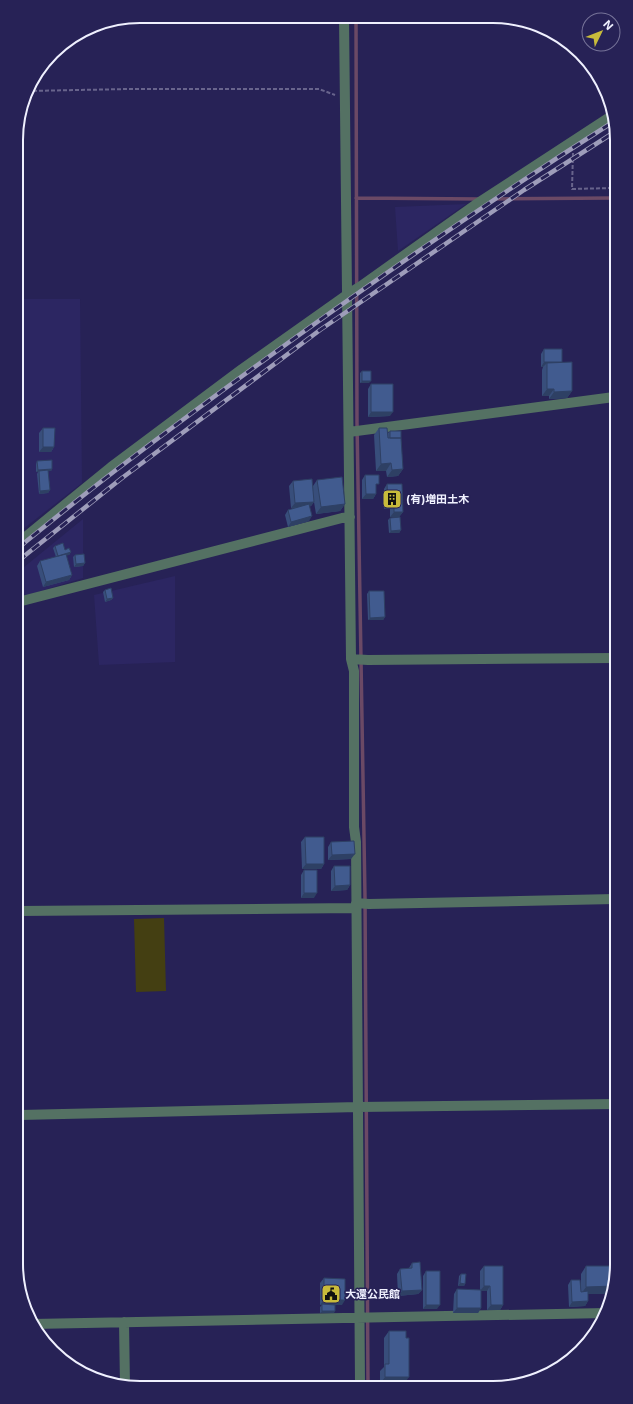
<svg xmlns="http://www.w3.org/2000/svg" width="633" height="1404" font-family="Inter,'Noto Sans JP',sans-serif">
<rect width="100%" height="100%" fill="#272256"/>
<path fill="#2c2662" d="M466 204 398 251 395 207Z
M17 299H80L82 483 18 533Z
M83 519V578L18 598V572Z
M175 576V662L99 665 94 595Z"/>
<path fill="#443f12" d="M164 918 166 991 136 992 134 919Z"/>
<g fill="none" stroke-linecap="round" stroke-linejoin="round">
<path stroke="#6b4965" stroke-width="3.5" d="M356 17 357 423 365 897 368 1384
M356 198 480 199
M490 199 613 198"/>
<path stroke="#68648c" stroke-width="2" stroke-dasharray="4 2" stroke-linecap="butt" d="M27 91 129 89H319L335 95
M573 153 572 189 613 188"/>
<path stroke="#547163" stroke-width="10" d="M344 17 351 659 354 671V827L356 842 360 1384
M349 432 614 397
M18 543 111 467 242 369 348 294 361 286 475 205 613 115
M18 602 342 518 350 517
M351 659 368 660 615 658
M356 903 369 904 615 899
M19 911 356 908
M20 1115 358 1107 616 1104
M124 1322 125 1386
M32 1324 606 1313"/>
<g stroke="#9e9dba" stroke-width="4.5">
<path id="rail" d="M18 548C50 522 82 496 116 470 277 348 442 231 613 122
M18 561 122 478 320 330 524 190 613 133"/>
</g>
<use href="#rail" stroke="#272256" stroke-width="3" stroke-dasharray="9" stroke-linecap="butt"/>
</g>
<path fill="#384e7b" d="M544 349 562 362 572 391 567 398 549 399V396H542V370L543 367H541V354Z
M362 371 369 383H360V373Z
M371 384 390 416 368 417V389Z
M43 428 54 447 51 452H39V433Z
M379 428 388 433 390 431 403 469 398 476 387 477 386 471H376L374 435Z
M37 461 52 469 51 471H48L50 490 48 493 39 494 37 474 38 472H36V464Z
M365 475 376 494 373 499H362V480Z
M317 480 345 504 340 511 316 514 314 502 311 506 309 507V521L288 527 285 515 288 510 294 508H291L289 486 293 481 313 486Z
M387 484 403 512 399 517H390V509H384V489Z
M390 518 401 530 399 533H389L388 520Z
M55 546 71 552 69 555H66L72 575 69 580 43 587 37 566 40 561 56 557 53 548Z
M75 555 85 563 83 566 74 567 73 557Z
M105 590 113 598 111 600 105 602 103 592Z
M369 591 385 617 383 620H368L367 594Z
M305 837 324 864 321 869H302L301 842Z
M331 842 351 859 328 860V847Z
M334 866 350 885 347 890 331 891V871Z
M304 870 314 898H301V875Z
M412 1263 422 1290 418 1294 398 1296 397 1274 400 1269 409 1268Z
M484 1266 503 1305 500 1310H487V1291H481V1308L478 1313H453L454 1294 457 1289 480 1290V1271Z
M586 1266 612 1294H588V1301L585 1306 569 1307 568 1285 571 1280 581 1292V1274Z
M426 1271 437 1309H423V1276Z
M461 1274 465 1284 464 1286H458L459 1276Z
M324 1278 342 1305H335L334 1313H320V1307L322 1305H320V1283Z
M389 1331 404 1384H380V1371L384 1367V1338Z"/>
<path fill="#2e4064" d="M544 362H562L547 363 543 367H541Z
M362 381H371L369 383H360Z
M547 389H554L549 396H542Z
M572 391 567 398 549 399 554 392Z
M371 412H393L390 416 368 417Z
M43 447H54L51 452H39Z
M391 463 386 471H376L381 464Z
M52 469 51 471 39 472V471L38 472H36L38 470Z
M403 469 398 476 387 477 392 470Z
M50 490 48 493 39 494 40 491Z
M366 494H376L373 499H362Z
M314 502 311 506 291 508 295 503Z
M345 504 340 511 316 514 321 507Z
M388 504H394L390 509H384Z
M394 512H403L399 517H390Z
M312 516 309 521 288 527 291 522Z
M401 530 399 533H389L391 531Z
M71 552 69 555 56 559 58 556Z
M85 563 83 566 74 567 76 564Z
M72 575 69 580 43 587 46 582Z
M113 598 111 600 105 602 107 599Z
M385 617 383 620H368L370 618Z
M355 854 351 859 328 860 332 855Z
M306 864H324L321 869H302Z
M350 885 347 890 331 891 335 886Z
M304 893H317L314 898H301Z
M460 1283 465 1284 464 1286H458Z
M484 1286H490L487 1291H480Z
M613 1286 612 1294H581L586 1287Z
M422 1290 418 1294 398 1296 402 1291Z
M324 1300H345L342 1305H320Z
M588 1301 585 1306 569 1307 572 1302Z
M426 1305H440L437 1309H423Z
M491 1305H503L500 1310H487Z
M457 1308H481L478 1313H453Z
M322 1311H335L334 1313H320Z
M385 1377H409L404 1384H380Z"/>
<path fill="#415b8f" stroke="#2e4064" d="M544 349H562V362H544Z
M572 362V391L554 392V389H547V363Z
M362 371H371V381H362Z
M371 384H393V412H371Z
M43 428H55L54 447H43Z
M379 428H387L388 438H401L403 469 392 470 391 463 381 464Z
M390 431H401V438H390Z
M52 460V469L38 470 37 461Z
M48 470 50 490 40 491 39 471Z
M365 475H379V484H376V494H366Z
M342 477 345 504 321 507 317 480Z
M312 479 314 502 295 503 293 481Z
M387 484H402L403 512H394V504H388Z
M309 504 312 516 291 522 288 510Z
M400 517 401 530 391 531 390 518Z
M63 543 65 550 69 548 71 552 58 556 55 546Z
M66 554 72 575 46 582 40 561Z
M84 554 85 563 76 564 75 555Z
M111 588 113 598 107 599 105 590Z
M369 591H384L385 617 370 618Z
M305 837H324V864H306Z
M354 841 355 854 332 855 331 842Z
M334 866H350V885L335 886Z
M304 870H317V893H304Z
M420 1262 422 1290 402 1291 400 1269 412 1268V1263Z
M484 1266H503V1305H491L490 1286H484Z
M586 1266H617V1272L613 1286 586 1287Z
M426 1271H440V1305H426Z
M461 1274H466L465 1284 460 1283Z
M324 1278 345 1279V1300H324Z
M571 1280H580L581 1292 588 1291V1301L572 1302Z
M457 1289 481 1290V1308H457Z
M322 1304 335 1305V1311H322Z
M389 1331H406V1338H409V1377H385V1364H389Z"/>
<defs>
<g id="building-square" transform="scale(1)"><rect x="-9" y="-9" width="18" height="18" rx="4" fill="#c8bb3b" stroke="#272256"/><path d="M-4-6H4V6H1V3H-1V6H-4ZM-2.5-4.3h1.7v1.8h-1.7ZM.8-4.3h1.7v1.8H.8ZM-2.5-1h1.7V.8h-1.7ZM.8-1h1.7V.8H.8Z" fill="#111"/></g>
<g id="civic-square" transform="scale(1)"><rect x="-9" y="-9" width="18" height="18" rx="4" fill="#c8bb3b" stroke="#272256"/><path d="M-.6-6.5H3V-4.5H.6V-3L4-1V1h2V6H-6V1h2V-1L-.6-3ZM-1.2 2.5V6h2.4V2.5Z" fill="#111"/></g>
</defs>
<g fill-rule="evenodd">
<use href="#building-square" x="392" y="499"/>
<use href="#civic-square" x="331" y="1294"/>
</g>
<g text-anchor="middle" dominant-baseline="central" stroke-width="3" stroke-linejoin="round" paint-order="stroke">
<g font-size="11" font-weight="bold" fill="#eff0fe" stroke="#272256" text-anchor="start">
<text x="406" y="499">(有)増田土木</text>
<text x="345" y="1294">大還公民館</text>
</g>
</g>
<path d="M0 0H633V1404H0ZM140 23H493A117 117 0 0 1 610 140V1264A117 117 0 0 1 493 1381H140A117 117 0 0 1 23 1264V140A117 117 0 0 1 140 23Z" fill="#272256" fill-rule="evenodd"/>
<path fill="none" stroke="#eff0fe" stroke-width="2" d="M140 23H493A117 117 0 0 1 610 140V1264A117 117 0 0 1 493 1381H140A117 117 0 0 1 23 1264V140A117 117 0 0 1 140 23Z"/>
<g transform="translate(601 32) rotate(47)"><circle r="19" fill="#272256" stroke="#777499"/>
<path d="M0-3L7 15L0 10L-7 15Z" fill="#c8bb3b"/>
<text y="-6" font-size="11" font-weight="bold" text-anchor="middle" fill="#eff0fe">N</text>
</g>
</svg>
